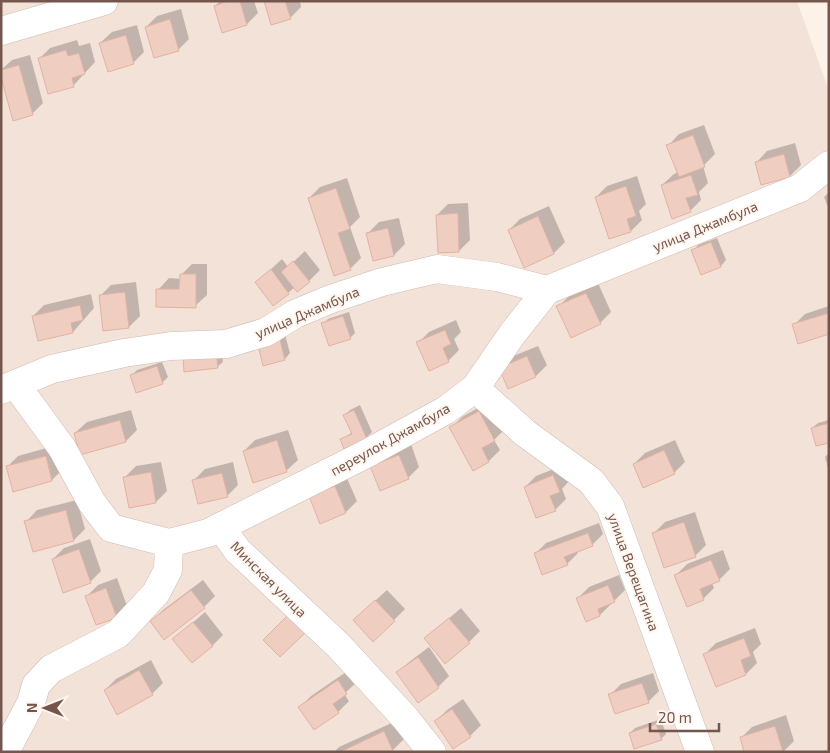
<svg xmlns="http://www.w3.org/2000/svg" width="830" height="753" font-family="'Exo 2',sans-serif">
<rect width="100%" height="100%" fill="#fcf2e8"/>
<path fill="#f3e2d7" d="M1 1H797L829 91V752H1Z"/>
<path fill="#0003" d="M220 1H254L258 13 247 24 215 6Z
M266 1H300L301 7 290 18Z
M181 9 189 39 178 50 146 27 157 16Z
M137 25 144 52 133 63 100 43 112 32Z
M77 40 79 46 90 43 95 62 73 86 39 59 50 48Z
M30 55 43 103 32 114 1 70 12 60Z
M704 125 715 154 703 166 708 183 699 192 701 200 690 211 662 185 674 174 678 172 668 146 679 134Z
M795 143 801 165 790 176 756 163 767 151Z
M637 176 646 204 639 211 642 220 631 231 610 238 596 197 607 186Z
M347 178 360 217 350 227 361 258 350 269 309 198 320 187Z
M829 192V210L824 197Z
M468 203 470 240 459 251 437 215 448 204Z
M549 206 565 242 554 253 525 266 509 230 520 219Z
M399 218 405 244 394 255 374 260 368 233 379 222Z
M717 238 726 260 721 266 702 273 693 251 698 245Z
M305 251 320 270 309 281 295 287 288 293 257 282 282 259 288 267Z
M192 264H207V295L195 306 158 290 169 278 181 279V275Z
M136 282 140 316 129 327 100 296 111 285Z
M598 283 611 312 600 323 558 307 569 296Z
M91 294 94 308 73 332 33 316 44 305Z
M829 306V333L794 325 805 314Z
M349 312 355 333 350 338 323 324 328 319Z
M456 320 461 332 454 339 459 350 448 361 418 343 429 332Z
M285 335 290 353 285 359 259 345Z
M538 346 547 365 536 376 509 388 500 368 511 357Z
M221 347 223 362 217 367 186 371Z
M162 362 168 377 162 383 132 375 137 370Z
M490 401 505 429 494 440 500 450 489 461 473 469 451 428 462 417Z
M360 405 372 432 366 438 345 447 342 440 352 432 345 415 350 410Z
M131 410 137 430 126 441 81 453 75 433 87 422Z
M829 420V441L812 428 818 423Z
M288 430 298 460 286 471 244 451 255 440Z
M675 440 685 462 674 473 634 464 645 453Z
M411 444 419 467 408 478 372 467 383 456Z
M57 445 63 469 52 480 7 467 18 456Z
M829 453V472L825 457Z
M161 462 167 491 156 502 125 477 136 466Z
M233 462 238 485 227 496 194 480 205 469Z
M564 465 570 480 562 489 566 499 555 510 525 487 536 476Z
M346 476 357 501 346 512 321 486Z
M77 500 85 529 74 540 33 550 26 522 37 510Z
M695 512 706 545 695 556 654 533 665 522Z
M599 523 603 534 592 545 577 550 578 553 567 564 535 554 546 543Z
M90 539 101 571 90 582 53 559 64 548Z
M723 550 730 569 719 580 712 583 714 588 703 599 676 575 687 564Z
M619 575 625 590 614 601 610 602 611 604 600 615 578 598 589 587Z
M117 578 127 606 116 617 87 596 98 585Z
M203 580 215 596 204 607 164 638 152 621 163 610Z
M387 590 405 609 394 620 366 609Z
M461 608 480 631 469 642 426 638Z
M205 612 223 635 212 646 174 639Z
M755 628 761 644 753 652 757 663 746 674 717 685 705 654 716 643Z
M429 647 449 676 438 687 398 673 409 662Z
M151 660 163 683 152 694 105 690 116 679Z
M349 670 357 682 344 694 349 701 338 712 300 707 311 696Z
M653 673 659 691 648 702 610 695 621 684Z
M463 699 481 725 470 736 436 721 447 710Z
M786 715 794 741 783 752 741 738 752 727Z
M661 719 666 734 661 739 630 733 635 728Z
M396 721 404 739 393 750 388 752H334L339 747Z"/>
<path fill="#f0cdc1" stroke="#e2b2a2" d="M228 1H240L247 25 222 33 214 6Z
M264 1H285L291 19 271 25Z
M170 19 179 51 154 58 145 27Z
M126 35 134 64 108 72 99 43Z
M66 50 68 56 79 53 85 74 72 78 74 87 48 94 38 58Z
M19 65 33 115 13 121 1 77V70Z
M693 135 705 167 679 177 666 145Z
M784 154 790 177 761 185 755 162Z
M691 175 698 195 686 198 691 212 672 219 661 185Z
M626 186 636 216 627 219 631 232 609 239 595 197Z
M336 188 350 229 338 233 351 270 334 276 308 198Z
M458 213 459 252 438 253 436 215Z
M538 216 554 254 524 268 508 230Z
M388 228 394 256 373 261 366 233Z
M711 242 721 267 701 275 691 250Z
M293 261 310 282 297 292 281 272Z
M271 269 289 294 273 306 255 282Z
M180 274H196V308L156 307V289H179Z
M125 292 129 328 103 331 99 295Z
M586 293 601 324 571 338 556 306Z
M80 305 83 320 71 323 73 333 38 341 32 316Z
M829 313V334L798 344 792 324Z
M343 316 351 339 329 346 321 323Z
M445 330 451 344 443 348 449 362 429 371 416 342Z
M280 339 285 360 263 366 258 345Z
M216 352 218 368 184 372 183 356Z
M527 356 536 377 508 389 499 368Z
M157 366 163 384 136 393 130 375Z
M354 410 367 439 344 449 340 439 352 434 343 415Z
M479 411 495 441 482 448 489 462 473 471 449 427Z
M120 420 126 442 80 455 74 433Z
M829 423V443L816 446 811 428Z
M277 440 287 472 253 483 243 451Z
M664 450 675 474 643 488 633 464Z
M399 455 409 479 380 491 370 466Z
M46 456 52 481 13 492 6 466Z
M151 472 156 503 129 508 123 477Z
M222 473 228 497 198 504 192 480Z
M553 475 560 492 550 496 556 511 536 518 524 487Z
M335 486 346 513 320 524 309 496Z
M66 510 74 541 33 552 24 521Z
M684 522 696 557 664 568 652 533Z
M588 533 593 546 564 557 568 565 542 575 534 553Z
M79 549 91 583 63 593 52 559Z
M711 560 720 581 700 589 704 600 687 607 674 575Z
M608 585 615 602 598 609 600 616 586 622 576 598Z
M106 588 117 618 96 625 85 596Z
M191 590 205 608 164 640 150 621Z
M375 600 395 621 373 642 353 620Z
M288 615 305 633 280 657 263 640Z
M449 618 470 643 445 664 424 638Z
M193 622 213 646 192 663 172 639Z
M744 638 751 656 741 660 746 675 716 687 703 654Z
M418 657 439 688 418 703 396 672Z
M139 670 153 695 117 715 104 690Z
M338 680 347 694 333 704 339 713 314 730 298 707Z
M642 683 649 703 615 714 608 694Z
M452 709 471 737 453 749 434 721Z
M656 724 662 740 634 749 629 733Z
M775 726 783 752H744L740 737Z
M384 731 393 751 391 752H340Z"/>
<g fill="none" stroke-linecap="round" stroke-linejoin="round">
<g stroke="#d0bab1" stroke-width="29">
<path id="minor" d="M1 31 104 1
M16 385 62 448 92 503 111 528 169 543 208 533 364 455 446 410 475 388 513 333 547 290
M475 388 525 433 591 481 610 506 700 752
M1 390 52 369 124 353 171 346 226 344 266 332 295 314 331 299 382 282 437 269 497 277 547 290 800 188 829 165
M221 527 237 550 339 646 405 718 432 752
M5 752 31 703 36 685 51 669 118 634 156 593 168 570 169 543"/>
</g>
<use href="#minor" stroke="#fff" stroke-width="28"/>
</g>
<g text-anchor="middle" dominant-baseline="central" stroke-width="4" stroke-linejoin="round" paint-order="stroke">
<g font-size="14" fill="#75564d" stroke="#fef6ef">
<text transform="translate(705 226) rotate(-22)">улица Джамбула</text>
<text transform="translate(307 312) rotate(-23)">улица Джамбула</text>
<text transform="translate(390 439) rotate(-29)">переулок Джамбула</text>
<text transform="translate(634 572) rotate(70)">улица Верещагина</text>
<text transform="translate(269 579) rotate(45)">Минская улица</text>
</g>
</g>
<rect width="830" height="753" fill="none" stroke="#75564d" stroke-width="5"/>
<g transform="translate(45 708) rotate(270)" stroke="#fef6ef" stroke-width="4" paint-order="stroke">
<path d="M0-4L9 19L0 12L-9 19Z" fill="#75564d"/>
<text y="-8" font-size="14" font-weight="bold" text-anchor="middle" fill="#75564d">N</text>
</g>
<path d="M650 723v8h69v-8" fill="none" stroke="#75564d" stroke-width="2.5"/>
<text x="658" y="723" font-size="15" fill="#75564d" stroke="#fef6ef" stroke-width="4" paint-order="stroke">20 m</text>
</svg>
